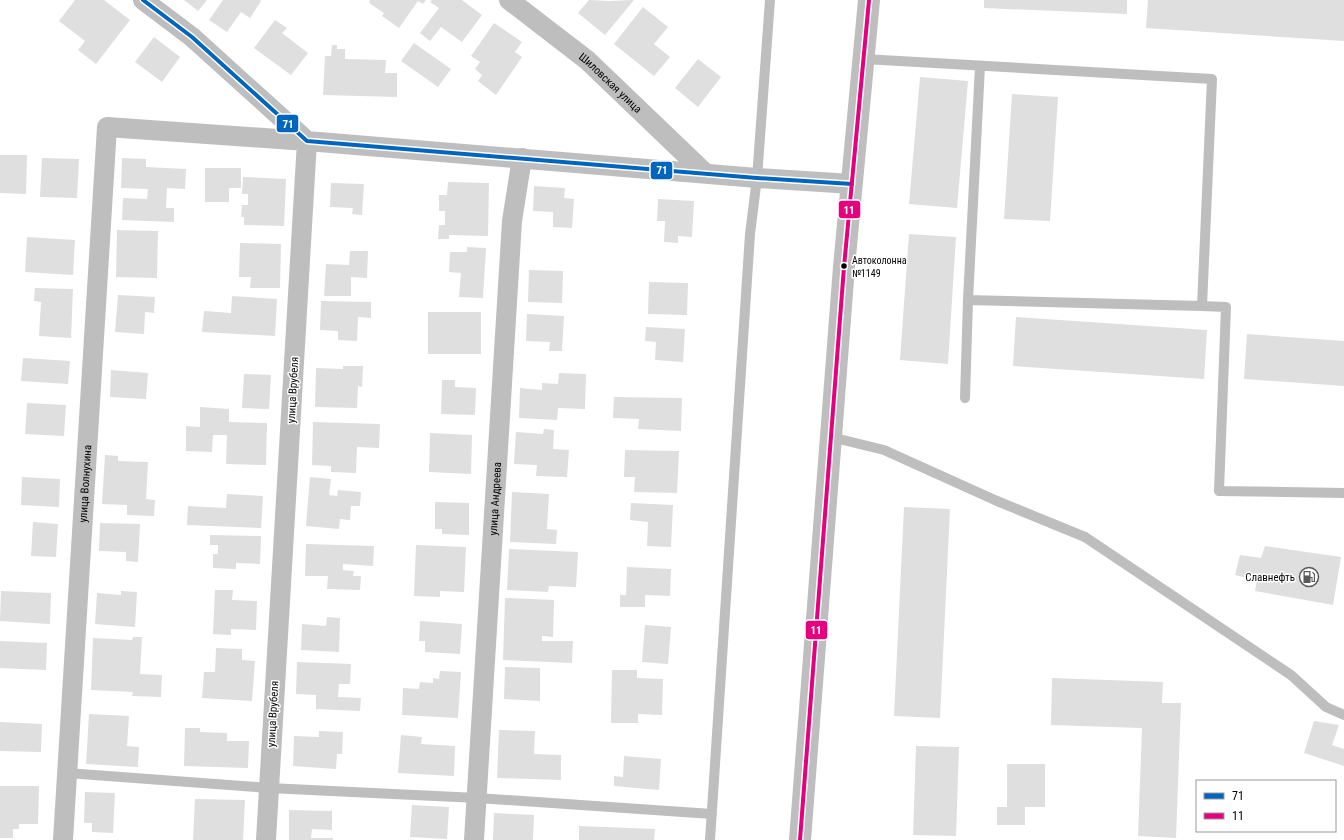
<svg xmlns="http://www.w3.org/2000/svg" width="1344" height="840" font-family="'Roboto Condensed',sans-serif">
<rect width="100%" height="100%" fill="#fff"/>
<path fill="#dfdfdf" d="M75 0H104L130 20 96 64 78 50 85 41 59 21Z
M184 0H207L198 11Z
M223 0H260L261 1 250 18 241 12 227 32 209 20Z
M370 0H426L423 4 418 1 399 28 382 16 384 13 369 3Z
M432 0H462L482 15 462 42 441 27 430 41 420 33 439 8 430 2Z
M589 0 609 1 634 0 605 35 578 13Z
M984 0H1127V14L984 8Z
M1148 0H1344V41L1146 28Z
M643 7 668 27 654 44 670 57 654 76 614 44Z
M275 20 287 28 282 33 308 53 291 75 254 48Z
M494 23 522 42 515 52 522 57 496 95 478 81 482 75 475 69 480 62 471 56Z
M154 37 180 57 162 82 135 62Z
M414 43 451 69 438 87 401 61Z
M332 45H337V49H345V59L386 60 385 73H397V97L323 95 325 56H331Z
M698 59 721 77 698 107 675 88Z
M920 77 968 81 957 208 909 204Z
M1012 94 1058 97 1050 221 1004 219Z
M0 155H27L26 194 0 193Z
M42 158 79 159 77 198 40 197Z
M122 158 146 159V167L186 169 185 189 167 188 166 208H174V222L122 220 123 198 147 199 148 189 121 188Z
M205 168H241V188H229V202H205Z
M243 177 286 179 284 226 244 225V217H241L242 205H248V194H242Z
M448 182 489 183 488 236 449 235V239H438L439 225H445V211H439V195H447Z
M331 183 364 184 362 215 352 214 353 208 330 207Z
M534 186 565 188 564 198 574 199 572 228 553 227V212L533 211Z
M658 199 694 201 692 237 678 236V243L664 242 665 221H657Z
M117 230 158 231 157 278 116 277Z
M909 234 956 237 948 364 900 360Z
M27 237 75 240 73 275 25 272Z
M240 243 281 244 280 288H250L251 277H239Z
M467 247 486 248 483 298 459 297 461 273 449 272 450 252H467Z
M350 251H368L367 278 351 277V296H324L326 264 349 265Z
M529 270 563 271 562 303 528 302Z
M649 282 688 283 687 315 648 314Z
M35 288 73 289 71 338 39 336 41 302 34 301Z
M118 295 155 297 154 313 145 312 144 334 115 332Z
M232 296 277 299 275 336 202 332 204 311 231 313Z
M321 301 371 302V318L358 317 357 341 338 340V331L320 330Z
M428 312H481V354H428Z
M527 314 564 316 562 351H549L550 342 526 341Z
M1016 317 1207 330 1204 379 1013 366Z
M646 327 685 329 683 362 655 360 656 342 645 341Z
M1247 334 1344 341V386L1244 379Z
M23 358 70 361 68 384 21 381Z
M343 366H363L362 387 358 386 357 408 315 407 316 368 343 369Z
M111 370 148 373 146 399 110 397Z
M559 373 586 374 585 409 558 408 557 420 519 418 520 388 542 390V383L558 384Z
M244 374 271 375 269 409 242 408Z
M442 380H455V387L476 388 475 415 441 414Z
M614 397 682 398 681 431 638 429 639 419 613 418Z
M27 403 66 405 64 436 25 434Z
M200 407 229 409V422L267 423 266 465 226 464 227 435H213L212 452 186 451V426L200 427Z
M313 422 380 424 379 448 357 447 356 473 331 472V466L312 465Z
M544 429 554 430 553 449 569 450 567 477 536 476 537 465 514 464 516 432 543 434Z
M430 433 472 435 471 474 429 472Z
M625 450 679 451 677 493 634 492 635 477H624Z
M105 455 118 456V461L148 462 146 499 155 500 154 516 127 515V505L102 504Z
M22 477 60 479 59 507 21 505Z
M310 477 331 479 329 495 337 496 338 490 361 492 360 506H351L350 520 340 519 339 529 306 526Z
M512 492 549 494 547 529 557 530 556 544 510 542Z
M227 494 263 496 261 528 187 525 188 506 226 508Z
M435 502 469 503V535L442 534V529H435Z
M631 503 673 505 671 547 647 546 648 522 630 520Z
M904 507 950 509 940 718 894 716Z
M33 522 58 524 56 557 31 556Z
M100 523 140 524 138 562 126 561V552L99 551Z
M210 535 261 536 260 564 236 563V569L213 568V554H218V545H210Z
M306 544 374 546 373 566 343 564V570L354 571 353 576H361L360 590 327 589 328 576H305Z
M416 545 466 547 464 592 440 591V597L414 596Z
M1265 546 1341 557 1333 605 1255 591 1257 580 1235 575 1240 555 1261 558Z
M509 549 578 552 576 587 549 586 548 592 507 590Z
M627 567 671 569 670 596 645 595V607H620V595H626Z
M215 590H233L232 600 257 601 256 630 231 629V635L213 634Z
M1 591 51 593 50 624 0 621Z
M121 591 137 592 135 627 95 624 97 593 121 595Z
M505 598 554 600 553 637 542 636V641H573L572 663 503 660Z
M327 617 340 618 339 652 301 650 302 624 326 626Z
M420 621 462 624 460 654 425 652V641H419Z
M645 625 671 627 668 664 642 662Z
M133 637H142L140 674 162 675 161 697 132 696 133 692 91 690 93 638 132 640Z
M0 641 47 643 46 670 0 668Z
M216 648 242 649V660L255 661 252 701 202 698 204 672H215Z
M297 662 351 664 350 684H339L338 697 361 698 360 711 316 709V695L296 694Z
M505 667 540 668V701L504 699Z
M612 670H637V678L663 679 662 715 638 714V723H611Z
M440 671 461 672 458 718 402 715 403 688 419 689 420 682 433 683V678L439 679Z
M1052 678 1163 682 1162 703H1181L1176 838 1138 836 1142 728 1051 725Z
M89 714 129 716 127 746 139 747 138 767 86 764Z
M1314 721 1339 725 1332 745 1344 749V766L1304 753Z
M0 722 42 724 41 752 0 751Z
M185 728H200V732L227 733V741H249L248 768 184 766Z
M499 730 535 731 534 754 561 755V780L497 778Z
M319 731 343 732 342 754H337L336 769 293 766 294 736 319 737Z
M401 735 422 737 421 744 455 746 454 776 398 773Z
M916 746 959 747 956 836 913 835Z
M624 756 661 759 659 790 614 786V776L623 777Z
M1007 764H1045V807H1025V825H997V807H1007Z
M0 786H39L38 824H19V829H13V838H0Z
M85 792 115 793 113 833 92 832V823H84Z
M195 799 245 800 243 840H193Z
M412 805 449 807 447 839 410 837Z
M289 810 332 811V830L312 829 311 838H333V840H289Z
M494 813 534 815 533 840H493Z
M579 826 655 829 654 840H579Z"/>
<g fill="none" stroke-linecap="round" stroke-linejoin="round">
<path stroke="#bebebe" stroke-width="10" d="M864 59 1212 79 1202 306 1226 307 1219 491 1344 493
M968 300 1202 306
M965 398 968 300 980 66
M831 437 884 450 997 501 1085 537 1291 675 1326 707 1344 715
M67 773 269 788 477 798 712 814
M710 840 750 234 757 178 770 0"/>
<g stroke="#bebebe" stroke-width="20">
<path d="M143 0 192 37 307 141 757 178 852 184"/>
<path id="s1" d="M509 0 587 60 705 173"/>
<path id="s2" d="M63 840 107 127 307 141 266 840"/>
<path id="s3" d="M474 840 512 221 522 158"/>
</g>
<path stroke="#bebebe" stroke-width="22" d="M800 840 844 267 869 0"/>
<g stroke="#fff" stroke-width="7">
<path id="bus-1" d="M143 0 192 37 307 141 757 178 852 184"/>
</g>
<g stroke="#fff" stroke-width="7">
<path id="bus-2" d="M800 840 844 267 869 0"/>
</g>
<use href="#bus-1" stroke="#0065bd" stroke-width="4"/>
<use href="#bus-2" stroke="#e5007d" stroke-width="4"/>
</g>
<defs>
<g id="fuel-ring" transform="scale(1)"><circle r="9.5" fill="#fff" stroke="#595959" stroke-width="1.5"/><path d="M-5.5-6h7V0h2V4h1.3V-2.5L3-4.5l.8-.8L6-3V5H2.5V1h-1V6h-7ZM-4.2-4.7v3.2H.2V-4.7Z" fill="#595959"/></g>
</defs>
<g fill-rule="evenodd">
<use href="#fuel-ring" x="1309" y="577"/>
</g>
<circle fill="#000" stroke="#fff" stroke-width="1.5" cx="844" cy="266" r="3.5"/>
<g text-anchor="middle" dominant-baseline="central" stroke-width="3" stroke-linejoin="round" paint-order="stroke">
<g font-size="10" fill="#000" stroke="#fff" text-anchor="start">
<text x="852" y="260">Автоколонна<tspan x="852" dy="13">№1149</tspan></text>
</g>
<g font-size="11" fill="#000" stroke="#fff">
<text stroke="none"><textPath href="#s1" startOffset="131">Шиловская улица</textPath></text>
<text transform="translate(293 390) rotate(-87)">улица Врубеля</text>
<text stroke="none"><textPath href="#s2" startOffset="357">улица Волнухина</textPath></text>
<text stroke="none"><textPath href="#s3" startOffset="342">улица Андреева</textPath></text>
<text transform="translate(273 714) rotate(-87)">улица Врубеля</text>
</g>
<g font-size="11" fill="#000" stroke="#fff" text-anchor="end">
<text x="1295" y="577">Cлавнефть</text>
</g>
</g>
<g stroke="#fff" stroke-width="1.5">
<rect x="276" y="114" width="23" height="19" rx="4" fill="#0065bd"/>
<rect x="650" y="161" width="23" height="19" rx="4" fill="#0065bd"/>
<rect x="838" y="200" width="23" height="19" rx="4" fill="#e5007d"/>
<rect x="805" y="620" width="23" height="20" rx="4" fill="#e5007d"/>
</g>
<g font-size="11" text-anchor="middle" font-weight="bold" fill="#fff">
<text x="288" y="128">71</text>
<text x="662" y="174">71</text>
<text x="849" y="214">11</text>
<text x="816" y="634">11</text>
</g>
<rect x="1196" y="780" width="140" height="52" fill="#ffffff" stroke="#999999"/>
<rect x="1204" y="793" width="20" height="6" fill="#0065bd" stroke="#999999"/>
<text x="1232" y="800" font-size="12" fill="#000000">71</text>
<rect x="1204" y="813" width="20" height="6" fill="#e5007d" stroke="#999999"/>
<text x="1232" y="820" font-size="12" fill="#000000">11</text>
</svg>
